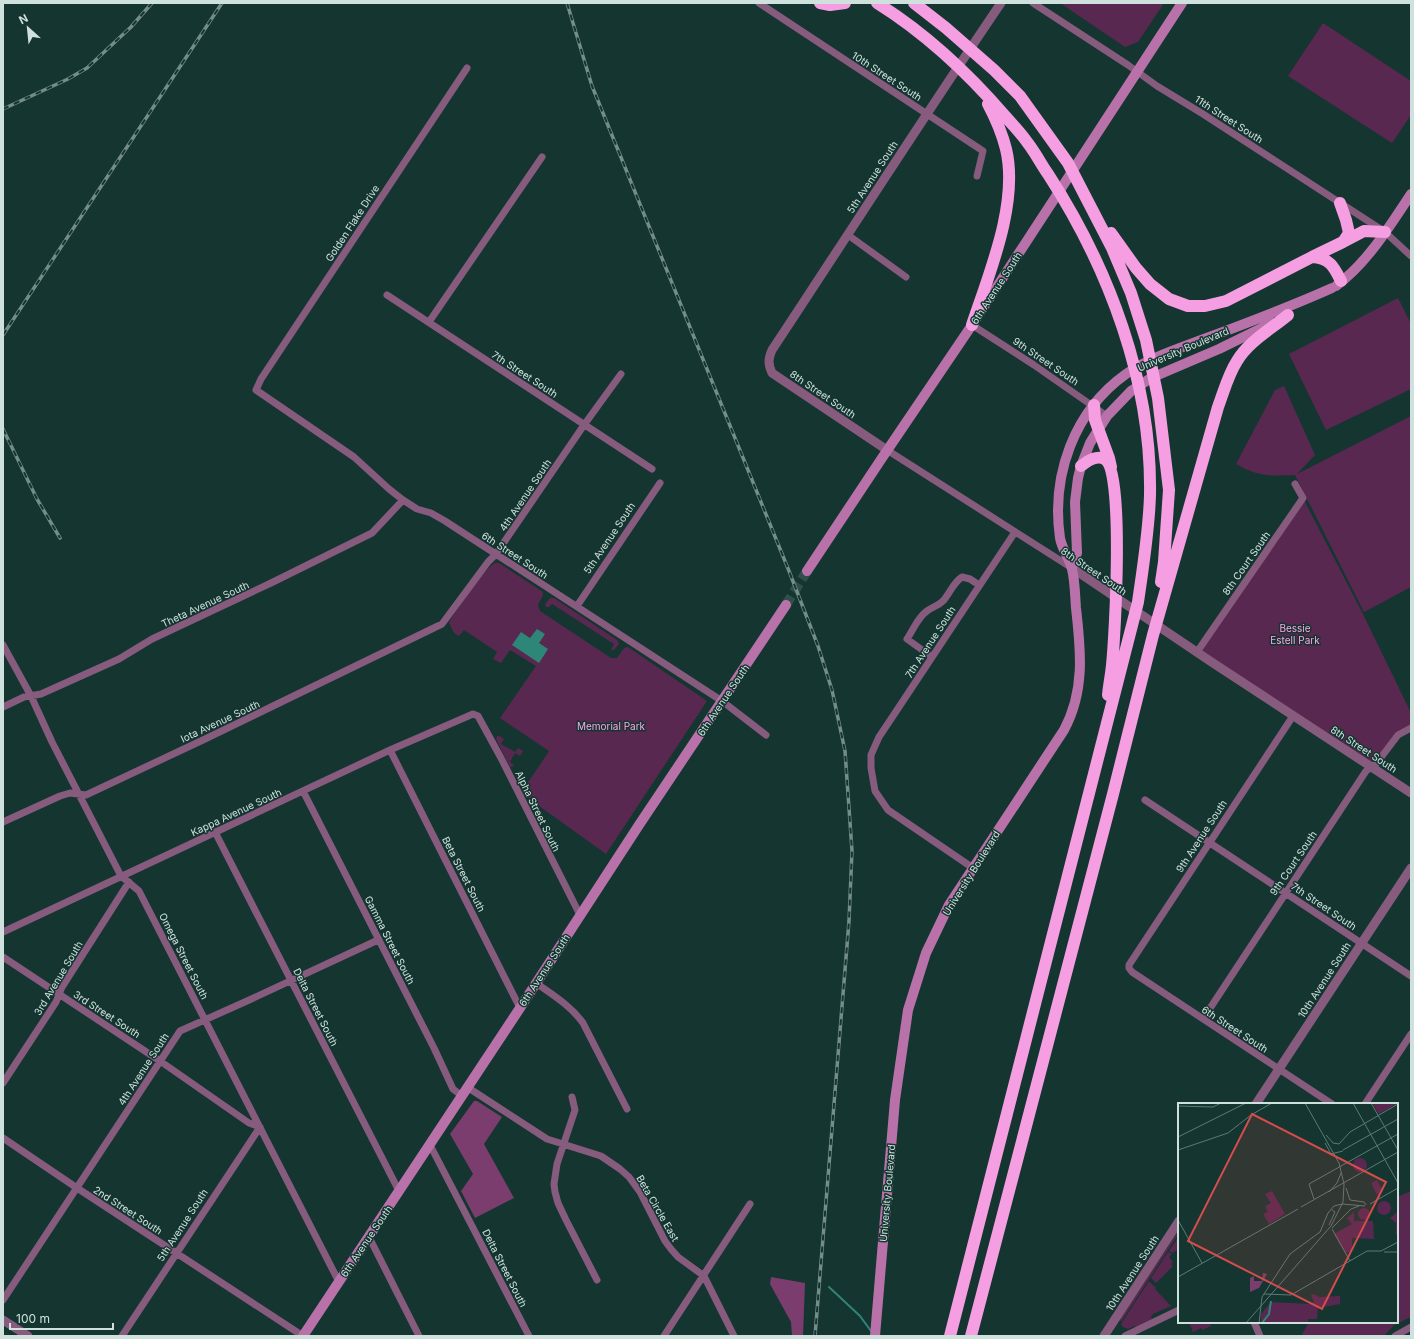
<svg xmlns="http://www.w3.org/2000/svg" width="1414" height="1339" font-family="Inter,sans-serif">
<rect width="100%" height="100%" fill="#143530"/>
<path fill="#592850" d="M1060 3H1164L1138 42 1125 47Z
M1323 23 1411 81V115L1392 143 1288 76Z
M1398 298 1411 324V389L1326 430 1289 354Z
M1284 386 1315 455 1297 474 1411 416V587L1364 612 1295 475C1271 476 1258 477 1236 464L1275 390Z
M1303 498 1363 614 1411 713V729H1407L1373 768 1197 652Z
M495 563H499L543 592V595L538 605 540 611 611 658H617L624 648 628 647 707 701 606 854 521 793 549 751 500 718 536 666 510 650 501 663 493 659 497 652 464 630 459 636C453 634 451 627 449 622L451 619C460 606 484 569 495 563Z
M550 598H554L617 640 619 644 614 650H611L614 644 552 604 549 607H546L545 604Z
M498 735 504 739 501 744 515 752 518 748 523 751 520 756 515 753 510 762 514 765 512 767H510L496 739Z
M1411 1191V1317L1394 1325 1384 1336H1301L1309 1322H1397V1197Z
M1179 1230V1233L1121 1322 1120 1318Z
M1179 1236V1243L1177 1245 1179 1248 1173 1253 1169 1251Z
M1168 1252 1172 1254 1169 1257 1173 1262 1171 1264 1173 1266 1156 1283 1151 1278Z
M1149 1281 1156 1288 1155 1289 1171 1306 1153 1314 1151 1317 1152 1319 1136 1327 1135 1326 1128 1329 1123 1327 1121 1324Z
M1189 1322H1209L1211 1326 1202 1330 1201 1328 1193 1332Z"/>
<path fill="#7a3d6e" d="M474 1101H477L502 1117 484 1144 514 1198 475 1218 461 1191 473 1174 450 1134Z
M771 1277 805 1283 803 1336H792L791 1322 770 1284Z"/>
<path fill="#2e8678" d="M537 629 545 634 539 643 548 649 539 663 512 645 521 632 530 638Z"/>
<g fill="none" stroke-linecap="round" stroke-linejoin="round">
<path stroke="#2e8678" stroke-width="2" d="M829 1287 860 1316 871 1331"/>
<path stroke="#304f4a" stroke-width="10" stroke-dasharray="10 5" stroke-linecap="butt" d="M786 605 807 571"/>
<path stroke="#875b7d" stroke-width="7" d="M759 3 983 151 977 176
M1033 3 1128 65 1157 86 1203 114 1385 232 1411 256
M467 68 261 379 256 390 354 457 389 489 403 500 417 509 431 513 445 521 722 701 766 735
M848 235 906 277
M387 295 652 469
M429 322 542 157
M972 325 1034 365 1107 416
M887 450 1072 568
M577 606 660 483
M3 645 31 696 52 742 121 876 139 891 339 1282
M1197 652 1303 498 1295 484
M932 657 907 639C913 630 918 617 927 611 932 607 938 606 943 601 950 593 953 583 962 577L970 579 979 585
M3 707 24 697 41 694 119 659 152 639 271 583 372 533 403 500
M1293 716 1129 965V968L1132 972 1332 1104
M390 750 520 1008
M303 791 434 1048 453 1089 462 1096
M1145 800 1411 976
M3 822 60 796 70 793 86 795 203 740 442 624 488 562 496 554 584 425 621 374
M215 832 399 1191
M973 868 888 810 875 791 871 768V755L879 737 897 710 1015 532
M3 932 390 750 473 714 478 716 501 758 580 915
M3 957 160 1061 249 1123 260 1127 122 1336
M536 983C553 995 571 1006 583 1023L627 1109
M1203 1019 1366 771 1376 764 1398 735 1411 728
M3 1083 56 1002 62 987 129 882
M467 1087 547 1139 601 1156 620 1169 629 1177 640 1192 665 1241 671 1249 678 1257 704 1276 734 1336
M572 1097 575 1110 557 1164 554 1184 555 1192 558 1203 566 1220 597 1280
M1365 1104 1411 1034
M3 1138 77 1188 303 1336
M430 1145 529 1336
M369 1237 419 1336
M3 1300 180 1031 247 1001 378 940
M1254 1322 1260 1336
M664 1336 750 1204
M1125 1336 1179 1310
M1395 1336 1411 1327"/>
<path stroke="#875b7d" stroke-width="9" d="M887 450 772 373C768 364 768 359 772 350 848 235 923 118 1001 3
M1072 568 1213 663 1411 793
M1256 1104 1411 868
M3 1320 28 1336
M1104 1336 1179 1221"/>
<path stroke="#b872a9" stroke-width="10" d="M1336 286C1368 262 1389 227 1411 194
M1072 568 1077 553 1075 502 1078 478 1081 466 1090 443 1107 416 1131 391 1151 378 1219 349 1272 323
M807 571 882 458 972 325 1182 3
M303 1336 520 1008 639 825 786 605
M875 1336 895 1100 908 1010 926 953 949 905 1064 730C1085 691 1081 651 1076 608 1075 596 1075 581 1072 569 1069 558 1062 549 1060 538 1051 475 1074 411 1126 374 1149 358 1178 349 1204 339 1247 323 1290 307 1332 288"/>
<path stroke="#f59ee2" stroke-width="12" d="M820 3 830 5 845 3
M877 3C925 33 968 73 1005 116 1012 124 1021 133 1027 142 1035 152 1041 164 1048 174 1109 268 1152 382 1150 495 1149 531 1143 567 1138 602L950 1336
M914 3 946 28 994 70 1020 96 1068 163 1112 248 1131 293 1146 340 1158 398 1169 490 1164 562 1161 582
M1111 233 1136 268 1150 284 1169 299 1188 306H1205L1226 301 1312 257C1330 258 1334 267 1341 281
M1343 242 1364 231 1385 232
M1312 257 1343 242 1349 233 1346 220 1340 203
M972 325C989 274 1019 203 1006 149 1002 133 996 119 988 104
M1094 405 1095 420 1109 458 1111 467
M1081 466C1087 461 1098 454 1106 460 1124 476 1115 635 1112 665 1111 675 1109 685 1108 695
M971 1336 1113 794 1153 635 1218 407C1224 391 1228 375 1237 361 1248 342 1271 329 1288 315"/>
<g stroke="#748d89" stroke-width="3.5">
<path id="rail" d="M567 3 592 86 789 571 818 646 832 690 845 751 852 851 849 921 815 1336
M3 109 68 79 87 68 131 27 152 3
M3 335 222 3
M3 429 37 499 60 538"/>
</g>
<use href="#rail" stroke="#143530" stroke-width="2" stroke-dasharray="6" stroke-linecap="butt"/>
</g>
<g text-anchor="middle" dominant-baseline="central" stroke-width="3" stroke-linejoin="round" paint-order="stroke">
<g font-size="10" fill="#cee1dd" stroke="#143530">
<text transform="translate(887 76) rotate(33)">10th Street South</text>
<text transform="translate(1229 119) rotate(33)">11th Street South</text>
<text transform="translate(872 177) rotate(-57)">5th Avenue South</text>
<text transform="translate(352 223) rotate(-57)">Golden Flake Drive</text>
<text transform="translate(996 288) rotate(-57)">6th Avenue South</text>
<text transform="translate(1183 349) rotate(-23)">University Boulevard</text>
<text transform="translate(1046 361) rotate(34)">9th Street South</text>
<text transform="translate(525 374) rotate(33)">7th Street South</text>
<text transform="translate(823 394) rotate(34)">8th Street South</text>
<text transform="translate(525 495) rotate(-56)">4th Avenue South</text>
<text transform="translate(609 538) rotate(-56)">5th Avenue South</text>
<text transform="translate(515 555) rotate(33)">6th Street South</text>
<text transform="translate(1246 563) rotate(-55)">8th Court South</text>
<text transform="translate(1094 571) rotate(34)">8th Street South</text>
<text transform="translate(205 604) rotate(-25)">Theta Avenue South</text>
<text transform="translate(930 642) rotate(-57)">7th Avenue South</text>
<text transform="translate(723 700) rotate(-56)">6th Avenue South</text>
<text transform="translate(220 721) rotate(-25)">Iota Avenue South</text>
<text transform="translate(1364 749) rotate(33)">8th Street South</text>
<text transform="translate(538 811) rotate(64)">Alpha Street South</text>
<text transform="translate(236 812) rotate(-25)">Kappa Avenue South</text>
<text transform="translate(1201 836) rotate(-57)">9th Avenue South</text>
<text transform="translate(1293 863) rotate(-56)">9th Court South</text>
<text transform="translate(971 873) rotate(-58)">University Boulevard</text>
<text transform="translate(464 874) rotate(63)">Beta Street South</text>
<text transform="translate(1324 906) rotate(34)">7th Street South</text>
<text transform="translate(390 940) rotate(63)">Gamma Street South</text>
<text transform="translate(184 956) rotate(63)">Omega Street South</text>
<text transform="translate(544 970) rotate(-57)">6th Avenue South</text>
<text transform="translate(58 978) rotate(-59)">3rd Avenue South</text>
<text transform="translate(1324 980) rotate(-57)">10th Avenue South</text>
<text transform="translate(316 1007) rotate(63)">Delta Street South</text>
<text transform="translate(107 1014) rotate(33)">3rd Street South</text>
<text transform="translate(1235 1029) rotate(33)">6th Street South</text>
<text transform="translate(143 1069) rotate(-57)">4th Avenue South</text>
<text transform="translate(887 1193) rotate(-85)">University Boulevard</text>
<text transform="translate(658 1208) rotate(60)">Beta Circle East</text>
<text transform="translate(128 1210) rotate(33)">2nd Street South</text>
<text transform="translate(182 1225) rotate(-57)">5th Avenue South</text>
<text transform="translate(366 1241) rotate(-56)">6th Avenue South</text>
<text transform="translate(505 1268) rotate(63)">Delta Street South</text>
<text transform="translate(1132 1273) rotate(-57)">10th Avenue South</text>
</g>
<g font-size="10" fill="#ffa5eb" stroke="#143530">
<text x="1295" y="628">Bessie<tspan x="1295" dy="12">Estell Park</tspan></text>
<text x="611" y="726">Memorial Park</text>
</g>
</g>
<g transform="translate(1178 1103)">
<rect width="220" height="220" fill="#143530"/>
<path d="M194 0H220L201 11ZM175 62a7 7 0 1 1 14 0a7 7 0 1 1-14 0ZM199 77 205 88 199 92 193 80ZM94 88 107 111 91 121 85 111 90 109 87 103 93 100 87 91ZM199 105a7 7 0 1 1 14 0a7 7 0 1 1-14 0ZM180 111a6 6 0 1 1 12 0a6 6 0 1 1-12 0ZM220 108V131L218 132V120L212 115ZM176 109V118H195L196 136 174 135V148L167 150 156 131 174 121 169 115ZM136 191 141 194 162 193V201L140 205 139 216H130V220H83V211L93 199 132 201 136 199 133 192Z" fill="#592850"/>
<path d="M85 170 89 171 81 185 72 189V175L76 173V178H84Z" fill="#7a3d6e"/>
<path fill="none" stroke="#2e8678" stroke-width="2" d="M84 220 91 211 93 198"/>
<path fill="none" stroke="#5e7a75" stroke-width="1" d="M175 0 220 80M193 0 220 47M0 3 35 4 43 0M172 29 220 1M148 32 155 40 161 41 172 29M0 34 68 0M147 40 153 51 165 48M0 47 50 30 73 12 94 0M165 47 220 16M168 85 172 97 186 99 188 102M151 89 159 80 163 70M136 96 131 81 220 31M192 101 220 85M123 104 220 49M0 117 24 160M151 122 157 109 154 107M154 125 173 106 181 103M154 126 172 158M206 149H220M0 174 120 106M86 191 113 192 189 148H203L220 139M68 220 153 123 165 99 166 81 161 60 127 0M81 220 84 194 112 151 142 129 150 110 156 103 164 101 187 103"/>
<path fill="#d44d4c" fill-opacity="0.15" stroke="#d44d4c" stroke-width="2" d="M74 11 208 79 144 206 10 138Z"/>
<rect width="220" height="220" fill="none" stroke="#cee1dd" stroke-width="2"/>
</g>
<rect width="1414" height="1339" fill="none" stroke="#cee1dd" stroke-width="8"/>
<g transform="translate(28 28) rotate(333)" stroke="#143530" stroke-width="3" paint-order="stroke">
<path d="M0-3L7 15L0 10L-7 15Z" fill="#cee1dd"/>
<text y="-6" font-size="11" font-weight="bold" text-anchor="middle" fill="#cee1dd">N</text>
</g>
<path d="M10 1323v6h103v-6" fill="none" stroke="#cee1dd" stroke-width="2"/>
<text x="16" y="1323" font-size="12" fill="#cee1dd" stroke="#143530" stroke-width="3" paint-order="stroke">100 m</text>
</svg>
